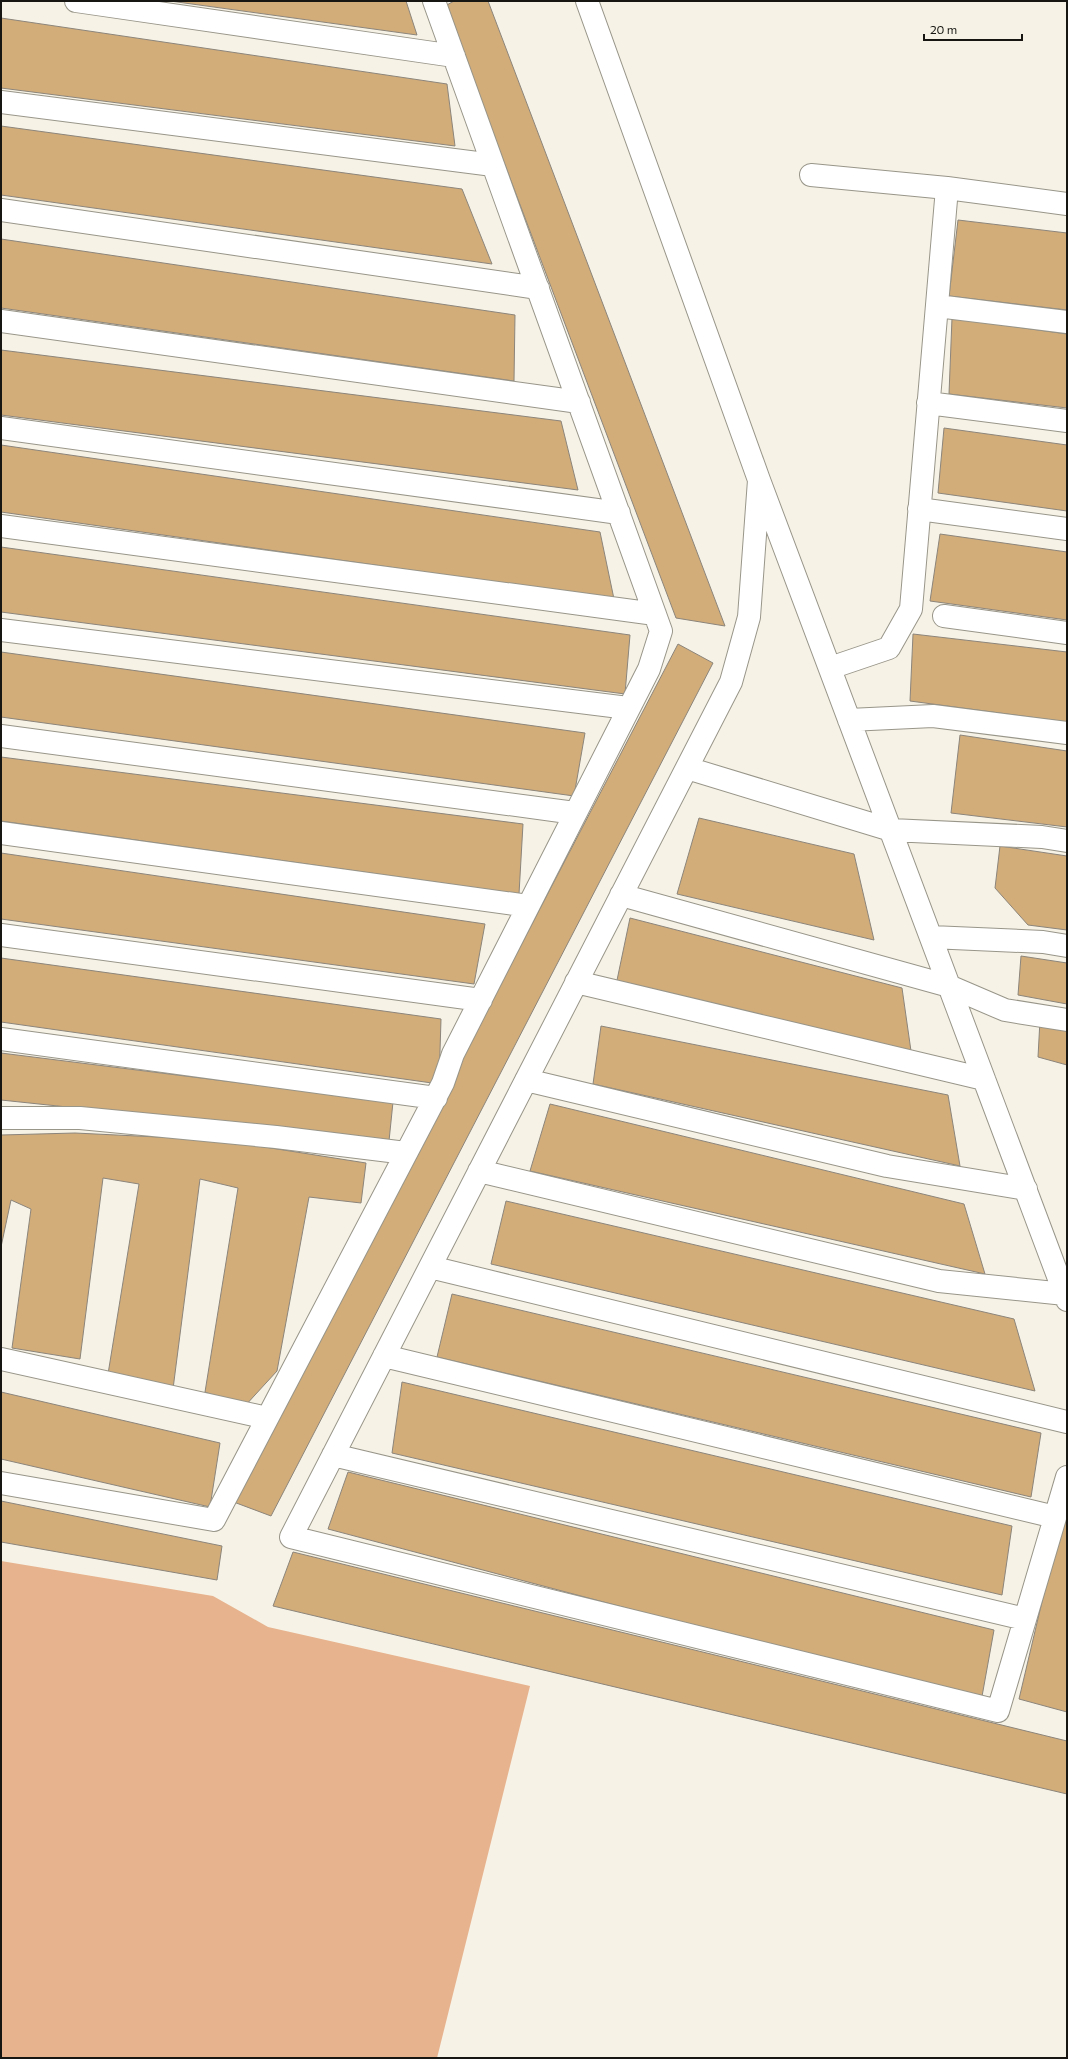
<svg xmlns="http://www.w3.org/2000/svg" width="1068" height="2059" font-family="Commissioner,sans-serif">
<rect width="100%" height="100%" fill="#f6f3e6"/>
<path fill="#e7b28e" d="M1 1561 213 1596 268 1627 530 1686 437 2058H1Z"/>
<path fill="#d2ac79" stroke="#8c857b" d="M170 1H406L417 35Z
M454 1H488L725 626 676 618 445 6Z
M1 18 447 84 455 146 1 88Z
M1 126 462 189 492 264 1 195Z
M958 220 1067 233V310L949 296Z
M1 239 515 315 514 381 1 308Z
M952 318 1067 334V408L949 394Z
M1 350 561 421 578 490 1 415Z
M944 428 1067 445V511L938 493Z
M1 445 600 532 614 599 1 512Z
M940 534 1067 552V620L930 601Z
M1 547 630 635 625 694 1 612Z
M913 634 1067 652V722L910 701Z
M678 644 713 663 271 1516 231 1501Z
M1 652 585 733 574 796 1 717Z
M960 735 1067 751V827L951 813Z
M1 757 523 824 519 894 1 821Z
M699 818 854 854 874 940 677 894Z
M1000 846 1067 856V930L1028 925 995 888Z
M1 853 485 924 474 984 1 919Z
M630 918 902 988 911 1051 616 985Z
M1021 956 1067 963V1004L1018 995Z
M1 958 441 1019 439 1084 1 1022Z
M1040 1020 1067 1025V1065L1038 1057Z
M601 1026 948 1095 960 1166 593 1084Z
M1 1053 393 1102 389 1141 1 1100Z
M550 1104 964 1204 985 1274 530 1171Z
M75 1133 220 1140 366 1163 361 1203 309 1197 277 1371 244 1407 205 1392 238 1188 200 1179 173 1389 108 1374 139 1184 103 1178 80 1359 12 1348 31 1209 11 1200 1 1247V1135Z
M506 1201 1014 1319 1035 1391 491 1264Z
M452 1294 1041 1433 1031 1497 437 1357Z
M402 1382 1012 1526 1002 1595 392 1453Z
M1 1392 220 1443 210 1507 1 1459Z
M348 1472 994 1630 981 1702 328 1529Z
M1066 1500H1067V1712L1019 1699Z
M1 1501 222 1546 217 1580 1 1542Z
M293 1552 1067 1741V1794L273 1606Z"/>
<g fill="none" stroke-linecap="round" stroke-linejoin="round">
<g stroke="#989589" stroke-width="24">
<path id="minor" d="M76 1 454 56
M587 1 759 480 1067 1300
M1 102 493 165
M811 175 947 188 1067 204
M1 210 538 288
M937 306 1067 322
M1 321 579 402
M928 403 1067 421
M1 428 619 513
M759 480 749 617 731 682 291 1537 998 1711 1067 1477
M919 509 1067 529
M1 526 655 614
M944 616 1067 633
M1 630 628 708
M830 668 889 648 911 609 947 188
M849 720 933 716 1067 733
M1 736 575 813
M687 768 891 830 1042 837 1067 841
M1 833 528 906
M621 895 949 986 1005 1010 1067 1020
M1 935 481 1000
M931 937 1043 942 1067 946
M576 982 984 1079
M1 1039 436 1098
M526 1080 887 1166 1026 1189
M1 1118H80L276 1137 406 1153
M479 1171 939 1281 1065 1294
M430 1267 1067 1422
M384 1356 1055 1517
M1 1359 267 1418
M333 1455 1025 1619
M1 1483 214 1520 443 1083 453 1054 649 669 661 631 434 1"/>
</g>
<use href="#minor" stroke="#fff" stroke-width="22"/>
</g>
<rect width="1068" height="2059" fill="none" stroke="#171612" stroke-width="4"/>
<path d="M924 34v6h98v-6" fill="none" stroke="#171612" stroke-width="2"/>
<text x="930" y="34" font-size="12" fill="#171612" stroke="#f6f3e6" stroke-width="3" paint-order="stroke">20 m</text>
</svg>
